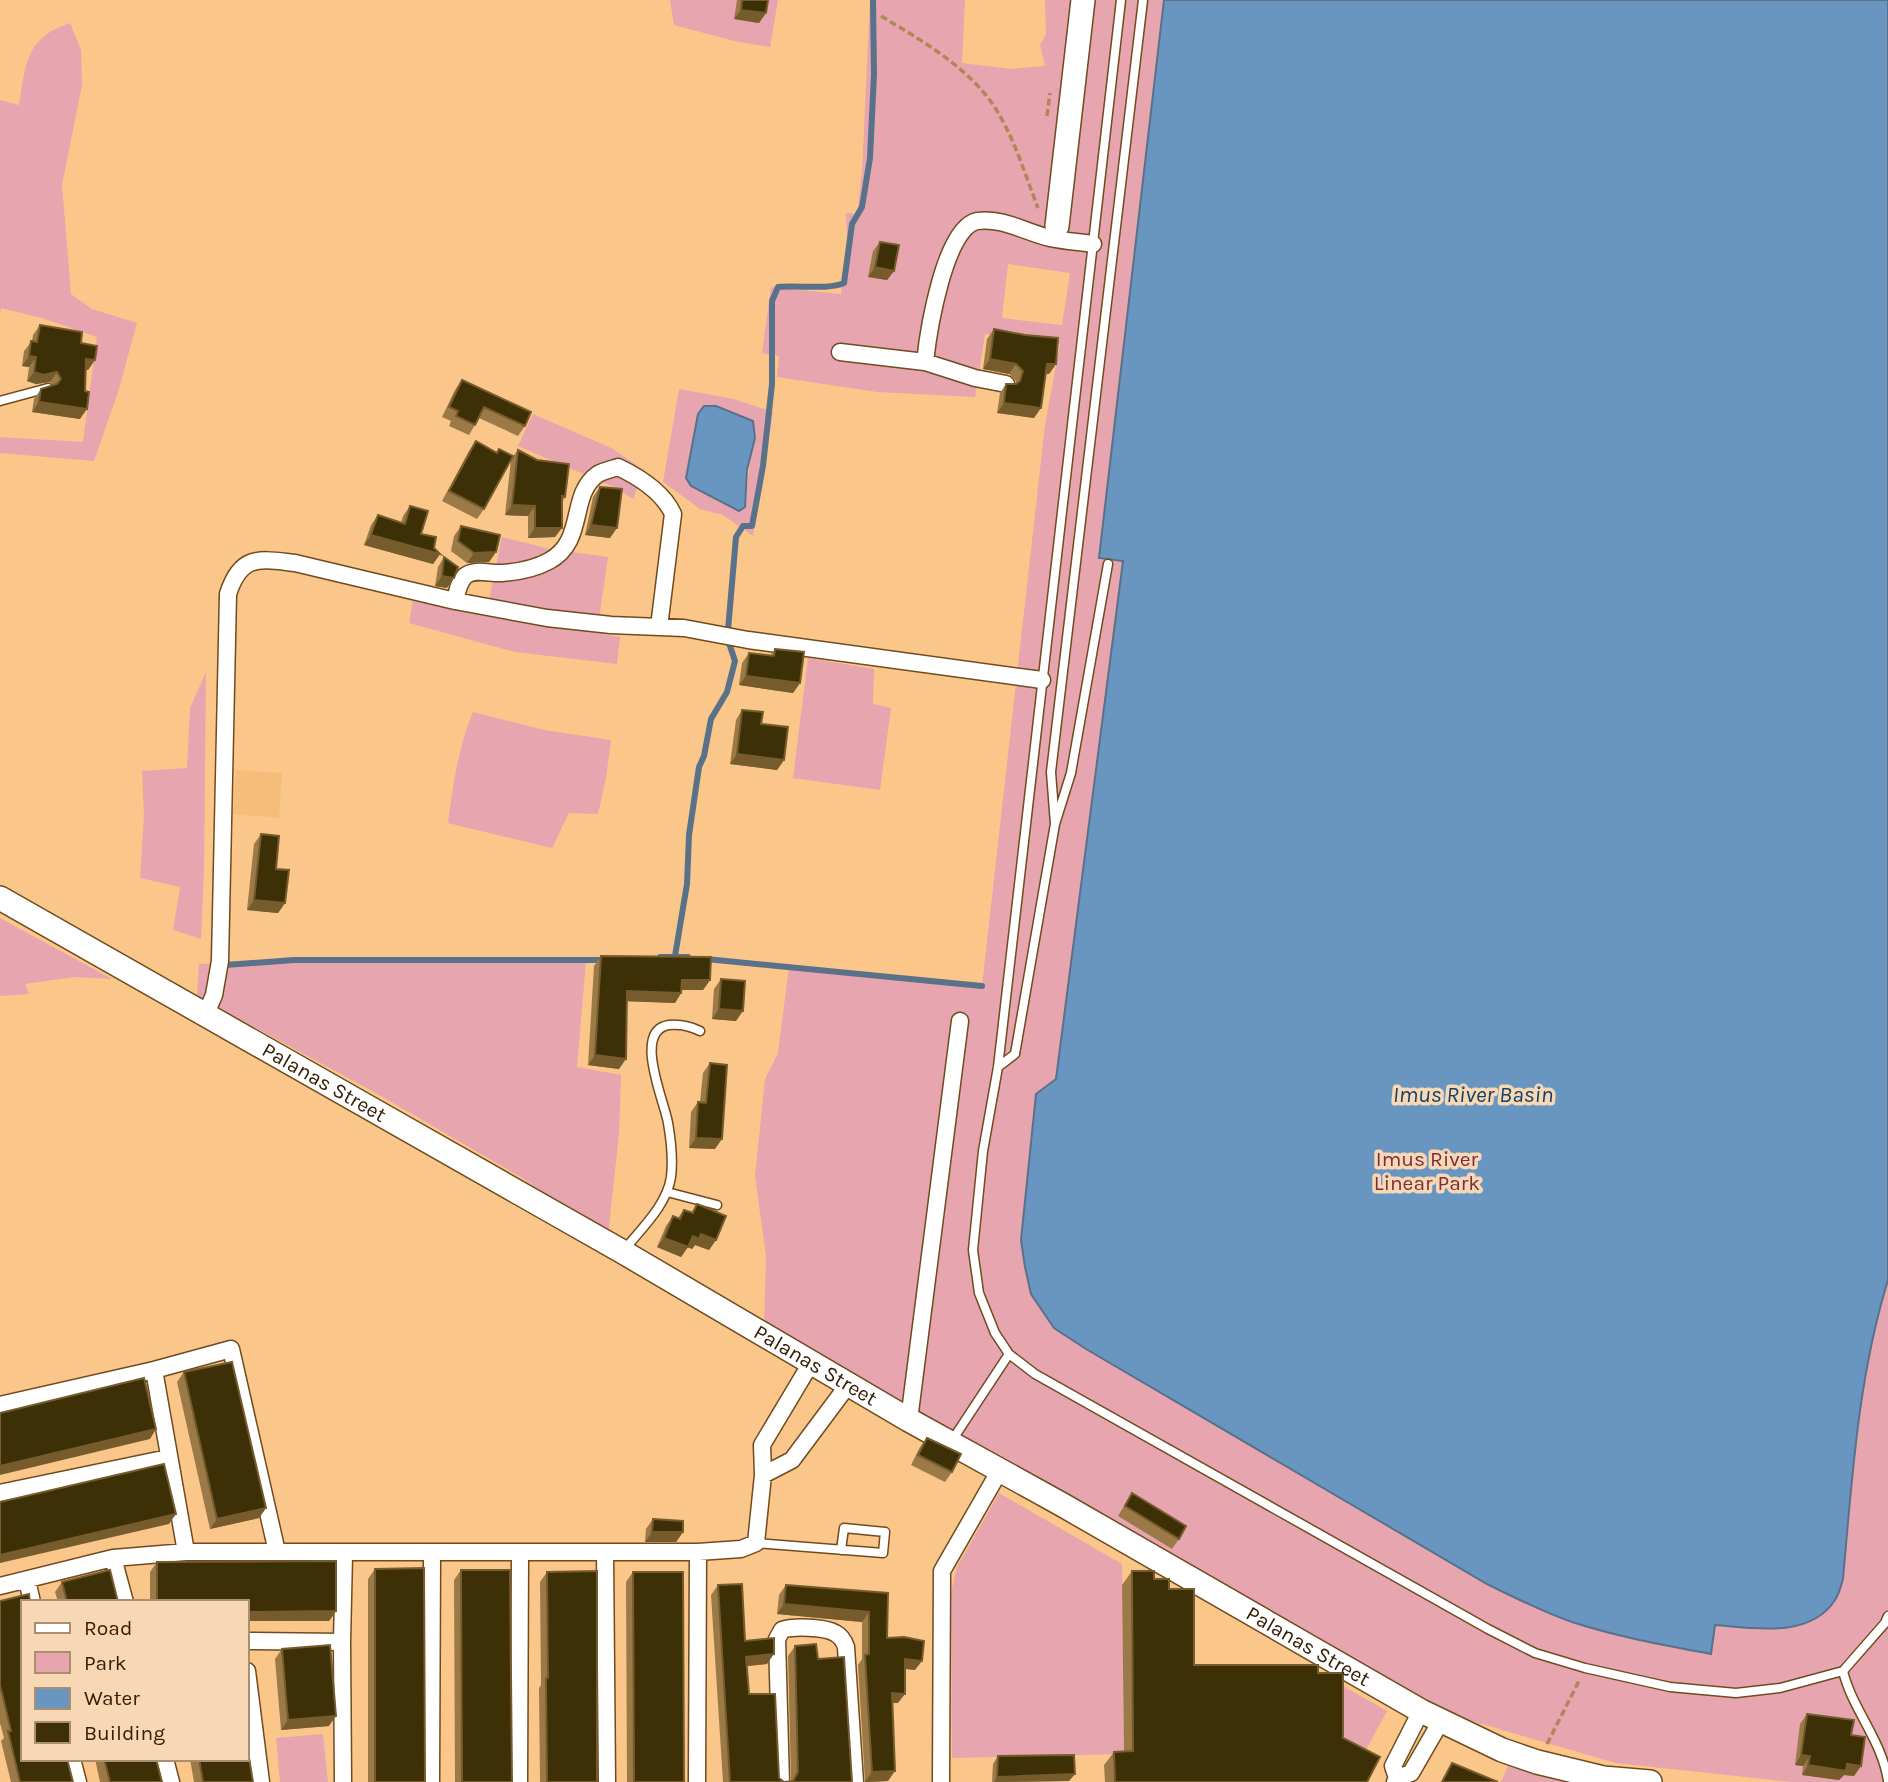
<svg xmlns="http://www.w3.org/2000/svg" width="1888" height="1782" font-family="Karla,sans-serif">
<rect width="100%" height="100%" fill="#fbc689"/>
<path fill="#f6bc79" d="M236 770 282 773 279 818 233 814Z"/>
<path fill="#e7a5af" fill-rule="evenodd" d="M670 0H778L770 47 734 41 674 25Z
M870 0H965L962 63 1011 69 1045 66 1040 45 1046 34 1045 0H1888V1782H1792L1615 1763 1465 1719 1399 1686 1110 1523 977 1444 764 1327 766 1256 755 1176 765 1079 778 1053 789 967 982 986 1045 425 1060 344 985 334 975 397 877 392 777 377 779 356 762 353 771 287 841 294 847 239 846 213 857 214 862 173ZM1008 264 1070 273 1062 325 1002 318Z
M70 23 81 50 82 85 62 185 71 294 92 309 137 323 118 392 94 461 0 453V437L83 442 97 337 42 318 1 308 0 316V100L19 105C26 64 25 38 70 23Z
M679 389 734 399 773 412 753 536 723 515 700 509 663 482ZM716 406 727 412 741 415 751 455 745 507 739 511 692 486 686 478 690 460Z
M533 414 611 448 644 470 633 499 616 488 518 446Z
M502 537 550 549 608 557 597 633 620 637 617 664 515 652 409 623 413 600 486 614Z
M808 658 874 669 873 704 891 708 880 790 793 778Z
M206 672 204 871 201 939 173 930 180 887 140 878 144 815 142 771 187 768 190 708Z
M473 712 544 730 611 740 606 778 598 814 569 813 552 848 448 823C453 785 458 748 473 712Z
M0 918 112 979 74 977 25 984 29 994 0 996Z
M294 960 586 962 577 1067 621 1075 619 1134 608 1235 519 1176 374 1092 197 996 199 964Z
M999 1493 1122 1564 1124 1754 952 1758 951 1592 957 1567Z
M1334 1681 1387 1711 1362 1757 1333 1739Z
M323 1734 328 1782H280L276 1738Z
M1508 1766 1568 1782H1501Z"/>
<path fill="#6995c1" stroke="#597289" stroke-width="2" d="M1164 0H1888V1280C1858 1377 1852 1479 1843 1579 1841 1586 1839 1594 1835 1600 1810 1639 1753 1628 1715 1625L1711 1654C1664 1645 1618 1637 1572 1622 1543 1612 1515 1598 1487 1584L1086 1349 1054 1328 1031 1294 1025 1267 1021 1240 1036 1094 1056 1079 1123 561 1099 558Z
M704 406H716L753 421 755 438 747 470 745 507 739 511 691 486 686 478 698 414Z"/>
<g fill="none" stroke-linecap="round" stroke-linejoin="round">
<path stroke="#597289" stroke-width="6" d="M728 630 736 537 743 526H752L763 466 772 384V301L778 287C799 285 828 290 844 283L852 224 862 207 870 158 874 74 873 0
M675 956 687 884 689 835 699 767 704 756 711 719 727 692 735 661 728 640
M660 957H688
M706 959 982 986
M225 965 294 960H604"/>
<g stroke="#6f4b1d" stroke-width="11">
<path id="lane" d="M1121 0 998 1067 983 1151 973 1250 979 1293 995 1333 1009 1354 1035 1374 1488 1629 1535 1653 1585 1668 1670 1687 1736 1693 1780 1688 1843 1671
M0 401 48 388
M1055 824 1051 772 1143 0
M998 1067 1015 1054 1055 824 1071 773 1108 564
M667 1192 717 1205
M624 1250C641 1229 667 1205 671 1177 673 1160 671 1140 668 1123 665 1103 632 1030 669 1025 680 1024 690 1026 700 1031
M951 1442 1009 1354
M756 1543 883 1553 885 1532 844 1528 841 1550
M1888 1616 1885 1623 1843 1671C1852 1709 1882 1740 1888 1781"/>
</g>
<g stroke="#6f4b1d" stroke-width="19">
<path id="street" d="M840 352 925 362 975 378 1006 384
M925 362C928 334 944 228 977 221 1001 217 1028 233 1050 238 1064 241 1079 242 1093 244
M455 601C457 593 458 583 465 576 475 568 490 574 502 573 517 572 536 568 549 561 587 540 568 495 598 474 603 471 612 469 618 467 639 477 663 492 673 514L659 627
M205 1016 214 995 220 961 228 594C241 554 259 559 295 563L455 601 547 618 611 625 684 628 748 640 1042 680
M154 1370 186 1552
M0 1405 154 1370 231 1349 277 1552
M909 1420 960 1021
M763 1475 792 1460 848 1385
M0 1493 168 1458
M605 1553 607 1782
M113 1558 125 1602
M27 1580 32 1602
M0 1586 113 1558 186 1552H698L741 1549 756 1543 763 1475 762 1445 811 1363
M247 1641 342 1642
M247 1671 261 1782
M72 1759 78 1782
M165 1759 171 1782
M1397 1778 1411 1773 1441 1721
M343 1782 342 1642 344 1554
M431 1782 432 1554
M519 1782 520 1553
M697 1782 698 1552
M781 1782 777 1639 782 1630C793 1626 825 1627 835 1633 841 1636 844 1641 846 1647L855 1782
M941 1782 942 1571 1000 1470
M1395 1782 1397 1778 1393 1766 1421 1711"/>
</g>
<g stroke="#6f4b1d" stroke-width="26">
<g id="secondary">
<path d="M1057 226 1083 0"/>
<path id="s1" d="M0 898 623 1252 909 1420 1061 1504 1421 1711 1502 1750 1537 1762 1603 1778 1650 1782"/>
</g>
</g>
<path stroke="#b08758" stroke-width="3.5" stroke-dasharray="7 3.5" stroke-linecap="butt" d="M881 16C919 39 960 62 989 99 1012 130 1024 172 1038 208
M1047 116 1050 93
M1547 1744 1580 1679"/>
<use href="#lane" stroke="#fff" stroke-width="8"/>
<use href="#street" stroke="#fff" stroke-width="16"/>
<use href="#secondary" stroke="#fff" stroke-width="23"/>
</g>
<path fill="#9c7a48" d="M737 0H768L766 13 759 23 734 19Z
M880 242 894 271 887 280 868 277 873 251Z
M40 325 81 343 95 360 88 370H85L80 419 32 412 34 399 41 389 52 386 50 382 36 384 27 381 29 367 22 366 24 351 32 341 33 335Z
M994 329 1056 364 1049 374H1046L1034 418 997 413 1000 393 1006 384H1015L1016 381 1009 374 983 369 987 339Z
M462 380 525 426 518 436 479 418 469 435 449 426 451 421 442 417 455 390Z
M476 441 497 452 511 459 518 450 565 497 562 502 555 537 528 538V516L505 515 511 460 484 509 477 519 442 501 469 451Z
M600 487 610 538 585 535 593 497Z
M410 506 421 534 440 554 433 564 364 545 371 525 378 515 401 523 403 516Z
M461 526 496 552 489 562 467 563 451 551 454 536Z
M444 557 447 588 435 586 438 567Z
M775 649 800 683 793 693 739 685 742 663 749 653 770 656Z
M742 710 761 724 784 760 777 770 730 764 736 720Z
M261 834 276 869 285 903 278 913 247 910 254 844Z
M601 956 710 980 703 990H682L681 993 675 1003 627 1001 619 1069 588 1065 594 966Z
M721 979 736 1021 712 1019 714 989Z
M710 1063 715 1149 689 1148 691 1112 698 1102H700L703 1073Z
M697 1204 716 1240 709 1250 695 1245 692 1249 688 1247 681 1257 657 1247 666 1226 673 1216 678 1218 684 1210 691 1213Z
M184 1372 266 1508 259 1518 210 1529 177 1382Z
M927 1438 952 1472 945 1482 911 1465 920 1447Z
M1132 1493 1179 1539 1172 1549 1118 1516Z
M653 1519 683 1532 676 1542H645L646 1529Z
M157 1562 336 1611 329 1621 247 1602H150V1572Z
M375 1569 425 1782H368V1579Z
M461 1570 512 1782H455L454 1580Z
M1132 1571 1154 1579 1169 1589 1194 1665 1318 1673 1343 1738 1367 1782H1105L1104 1765 1114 1752 1124 1751 1122 1585Z
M547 1572 597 1782H540L539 1688 541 1685 540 1582Z
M633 1572 684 1782H627L626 1582Z
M62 1582 118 1602H58L55 1592Z
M718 1585 745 1641 767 1664 747 1666 749 1694 779 1778 784 1782 791 1781 788 1656 795 1646 818 1659 852 1782H723L711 1595Z
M786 1585 888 1593 887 1638 915 1670 905 1669 898 1703H892L888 1781 865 1782 858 1665 862 1659V1622L777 1614 779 1595Z
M0 1601 73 1782H11L1 1741 4 1738 0 1723Z
M282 1649 329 1726 281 1730 275 1659Z
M1807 1714 1851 1735 1861 1766 1854 1776 1844 1775 1839 1780 1802 1775 1803 1766 1795 1765 1800 1724Z
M998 1756 1075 1774 1069 1781 992 1782 993 1764Z
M95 1759H156L162 1782H100Z
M190 1759H247L253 1782H194Z"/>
<path fill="#765c2d" d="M741 10 766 13 759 23 734 19Z
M875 267 894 271 887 280 868 277Z
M29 356 36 357 29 367 22 366Z
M86 359 95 360 88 370 79 369Z
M990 359 1016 364 1009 374 983 369Z
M1047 364H1056L1049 374 1040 373Z
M34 372H57L50 382 36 384 27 381Z
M39 402 87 409 80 419 32 412Z
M1004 403 1041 408 1034 418 997 413Z
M512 505 535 506 528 516 505 515Z
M591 525 617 528 610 538 585 535Z
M535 528H562L555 537 528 538Z
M371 535 440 554 433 564 364 545Z
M496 552 489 562 467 563 474 553Z
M442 576 454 578 447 588 435 586Z
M746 676 800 683 793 693 739 685Z
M737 754 784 760 777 770 730 764Z
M254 900 285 903 278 913 247 910Z
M682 980H710L703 990H675Z
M627 991 681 993 675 1003 620 1001Z
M719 1009 743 1011 736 1021 712 1019Z
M595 1055 626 1059 619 1069 588 1065Z
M696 1138 722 1139 715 1149 689 1148Z
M701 1234 716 1240 709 1250 695 1245 692 1249 686 1246 693 1236Z
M664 1238 688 1247 681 1257 657 1247Z
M156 1429 150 1439 0 1475V1466Z
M266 1508 259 1518 210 1529 217 1519Z
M176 1514 169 1524 0 1563V1555Z
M652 1532H683L676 1542H645Z
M784 1604 869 1612 862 1622 777 1614Z
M336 1611 329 1621H247V1612Z
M774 1654 767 1664 739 1667 746 1657Z
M905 1659 922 1661 915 1670 898 1668Z
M892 1693 905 1694 898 1703H885Z
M336 1716 329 1726 281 1730 288 1720Z
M1801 1755 1810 1756 1803 1766 1795 1765Z
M1847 1764 1861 1766 1854 1776 1844 1775 1839 1780 1802 1775 1808 1765Z
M895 1771 888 1781 865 1782 872 1772Z
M1075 1774 1069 1781 994 1782 997 1777Z"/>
<path fill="#3d2f06" stroke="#765c2d" stroke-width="2" d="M742 0H768L766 13 741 10Z
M880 242 899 245 894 271 875 267Z
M40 325 82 332 81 343 97 346 95 360 86 359 85 391 89 392 87 409 39 402 41 389 57 384 61 379 57 372 43 375 34 372 36 357 29 356 31 341 37 342Z
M994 329 1025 335 1058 338 1056 364H1047L1041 408 1004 403 1006 384H1016L1020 381 1023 371 1016 364 990 359Z
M462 380 531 412 525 426 484 407 475 425 456 416 458 411 449 407Z
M476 441 497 453 499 449 513 456 484 509 449 491Z
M518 450 537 460 569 464 565 497 562 496V528H535V506L512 505Z
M600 487 622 489 617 528 591 525Z
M410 506 428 511 421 534 436 537 434 548 440 554 371 535 378 515 405 524Z
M461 526 500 535 496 552 474 553 458 541Z
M444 557 458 567 454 578 442 576Z
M775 649 804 652 800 683 746 676 749 653 774 656Z
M742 710 763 712 761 724 788 727 784 760 737 754Z
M261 834 279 836 276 869 289 870 285 903 254 900Z
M601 956 711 957 710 980H682L681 993 627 991 626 1059 595 1055Z
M721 979 745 981 743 1011 719 1009Z
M710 1063 727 1065 722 1139 696 1138 698 1102 706 1103Z
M697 1204 726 1216 716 1240 701 1234 699 1239 693 1236 688 1247 664 1238 673 1216 680 1219 684 1210 693 1213Z
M232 1362 266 1508 217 1519 184 1372Z
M144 1378 156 1429 0 1466V1413Z
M927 1438 961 1454 952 1472 918 1455Z
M164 1464 176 1514 0 1555V1502Z
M1132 1493 1186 1526 1179 1539 1125 1506Z
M653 1519 683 1521V1532H652Z
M336 1561V1611L247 1612V1602H157V1562Z
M424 1568 425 1782H375V1569Z
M110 1570 118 1602H67L62 1582Z
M461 1570H510L512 1782H462Z
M597 1571V1782H547L546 1678H548L547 1572Z
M1132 1571H1154V1579H1169V1589H1194V1665H1318V1673H1343V1738L1380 1757 1367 1782H1115L1114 1752 1133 1751Z
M633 1572H683L684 1782H634Z
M742 1584 745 1641 774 1638V1654L746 1657 749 1694H775L779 1778 784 1782 793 1781 798 1772 795 1646 816 1644 818 1659 844 1657 852 1782H730L718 1585Z
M786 1585 888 1593 887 1638 904 1637 924 1641 922 1661 905 1659V1694L892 1693 895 1771 872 1772 865 1655 869 1654V1612L784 1604Z
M29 1594 30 1602H23V1759H67L73 1782H20L8 1731H11L0 1685V1601Z
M330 1645 336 1716 288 1720 282 1649Z
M1807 1714 1854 1720 1851 1735 1865 1737 1861 1766 1847 1764 1846 1771 1808 1765 1810 1756 1801 1755Z
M247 1746 253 1782H203L199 1759H247Z
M1074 1755 1075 1774 997 1777 998 1756Z
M104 1759H156L162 1782H110Z
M1452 1763 1498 1782H1442Z"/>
<g text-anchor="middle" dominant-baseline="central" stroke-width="7" stroke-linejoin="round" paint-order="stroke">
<g font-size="21" fill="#352007" stroke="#f8d8b4">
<text stroke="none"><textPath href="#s1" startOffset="373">Palanas Street</textPath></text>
<text stroke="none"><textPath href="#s1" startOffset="940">Palanas Street</textPath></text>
<text stroke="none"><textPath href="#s1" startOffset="1507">Palanas Street</textPath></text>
</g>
<g font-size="21" fill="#7c2c3f" stroke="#f8d8b4">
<text x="1427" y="1159">Imus River<tspan x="1427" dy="24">Linear Park</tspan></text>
</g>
<g font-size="23" font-style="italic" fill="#10416c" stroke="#f8d8b4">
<text x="1473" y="1094">Imus River Basin</text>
</g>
</g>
<rect x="21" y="1600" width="228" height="161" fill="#f8d8b4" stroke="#aa8e6f" stroke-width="2"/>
<rect x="35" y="1623" width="35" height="10" fill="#ffffff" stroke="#aa8e6f" stroke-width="2"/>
<text x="84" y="1635" font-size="21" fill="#352007">Road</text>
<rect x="35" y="1652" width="35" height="21" fill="#e7a5af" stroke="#aa8e6f" stroke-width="2"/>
<text x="84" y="1670" font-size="21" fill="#352007">Park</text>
<rect x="35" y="1688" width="35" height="21" fill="#6995c1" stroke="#aa8e6f" stroke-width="2"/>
<text x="84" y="1705" font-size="21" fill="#352007">Water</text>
<rect x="35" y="1722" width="35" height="21" fill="#3d2f06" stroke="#aa8e6f" stroke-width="2"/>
<text x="84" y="1740" font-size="21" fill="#352007">Building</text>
</svg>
